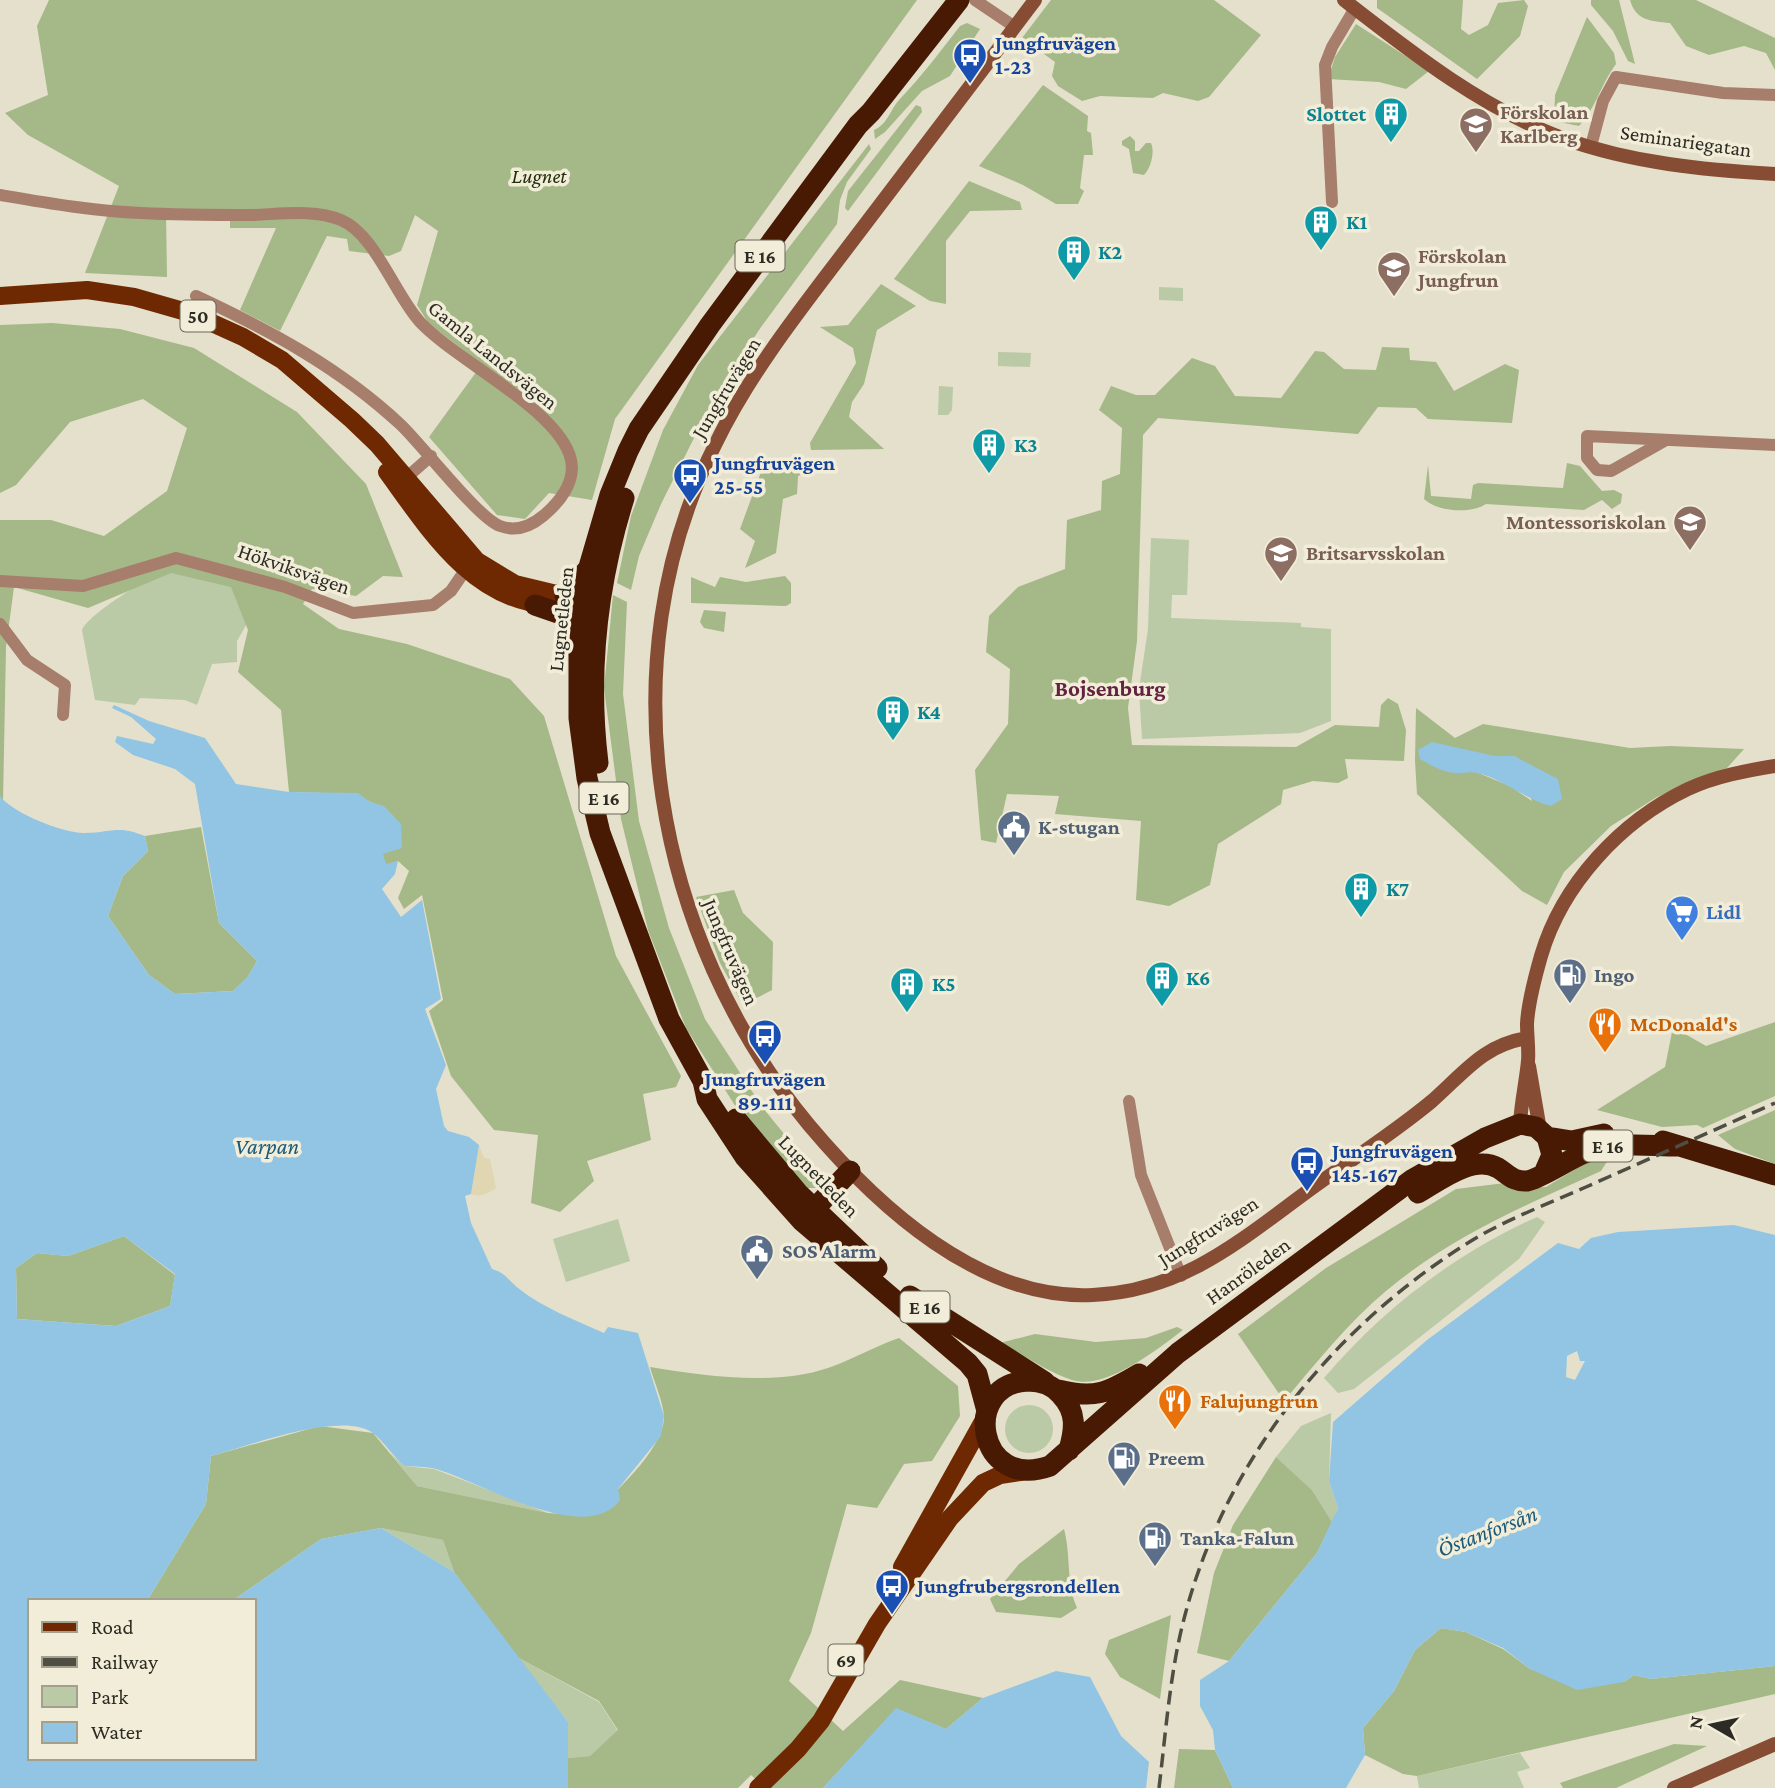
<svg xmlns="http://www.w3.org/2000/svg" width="1775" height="1788" font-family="'Crimson Pro',serif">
<rect width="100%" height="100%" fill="#e4e0cb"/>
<path fill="#bac9a6" d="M1159 287 1183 288V301L1159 300Z
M998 352 1031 353 1030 367 998 366Z
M939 386 953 387 952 410 948 415H938Z
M1151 538 1189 540 1187 595H1172L1171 618 1301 623V627L1331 629V721L1300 733 1142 739 1139 689 1148 629Z
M163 571 237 582 249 620 237 641V662L212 664 197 705 185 700 140 698 135 705 95 700 82 630C89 614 145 580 163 571Z
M1537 1217 1545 1222 1519 1259 1354 1389 1338 1393 1324 1378C1383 1309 1453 1255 1537 1217Z
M618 1219 630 1261 566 1282 553 1239Z
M1005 1429a24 24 0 1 1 48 0a24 24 0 1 1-48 0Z
M1331 1413 1329 1481 1338 1508 1332 1522 1312 1490 1276 1457 1301 1426Z
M390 1453 404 1466 434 1469 548 1513 417 1486Z
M381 1528 443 1540 454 1572Z
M517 1657 599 1702 618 1731 590 1756 568 1758V1722Z
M1520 1753 1530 1768 1517 1772 1524 1788H1419L1417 1776Z"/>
<path fill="#a5b888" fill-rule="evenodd" d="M49 0H917L615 419 592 500 549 493 525 519 497 515 429 437 482 364 429 324 417 305 438 231 415 215 401 251 389 256 349 251 347 239 327 236 280 331 240 310 276 228H230V213L166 212 167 277 85 273 119 186 28 135 5 113 48 95 37 26Z
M1051 0H1214L1261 35 1209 97 1198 101 1163 93 1153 98 1100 96 1082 101 1058 86 1052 76 1055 62 1022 38Z
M1377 0H1463L1461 29 1469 35 1488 25 1498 3 1524 0 1528 6 1520 36 1477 79 1377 8Z
M1591 0H1619L1635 64 1628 61 1613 31 1591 5Z
M1630 0H1696L1775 38V70L1766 53 1744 46 1709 55 1686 46 1670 23C1651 21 1636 21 1630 0Z
M1587 17 1614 53 1616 64C1601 84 1596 108 1579 126L1554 121 1555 95Z
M967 23 980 29 950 76 922 91 885 132 875 139 874 130C888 124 890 110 899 100 921 77 940 52 960 26Z
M1356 24 1429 71 1406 89 1379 82 1328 79 1335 57Z
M1043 85 1088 116 1087 131 1091 133 1093 155H1084L1080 188 1084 191 1078 204H1056L1023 185 979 166Z
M916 105 921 107 922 112 848 211 845 208 848 191Z
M1130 136 1135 141V151H1139L1146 143H1151C1155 152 1151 168 1144 175L1133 173 1129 149 1122 145V141Z
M869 144 871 149 847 182 840 200 837 224 761 327 713 400 661 504 639 556 631 590 617 583 631 516 663 430 698 365Z
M969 181 1020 202 1022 210 970 211 946 241V304L930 301 894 279Z
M881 284 916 306 877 330 864 384 852 402 849 417 884 449 811 450 810 443 856 363 853 348 820 327 848 325Z
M52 323 120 329 194 348 297 412 366 484 403 577 383 576 356 596 312 589 303 604 339 629 407 644 510 679 544 716 616 956 681 1076 676 1087 643 1094 651 1140 587 1161 594 1181 560 1212 531 1203 538 1135 494 1130 451 1076 429 1011 443 1000 422 895 404 909 398 898 409 871 398 861 386 865 382 854 384 807 370 802 358 794 289 792 281 710 238 672 248 630 231 587 171 573 88 608 14 587 6 647 3 801 0 796V520H51L104 536 167 491 187 428 143 399 70 422 16 485 0 493V325Z
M1382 347 1409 348 1410 360 1436 362 1454 391 1505 364 1519 370 1512 423 1428 419 1416 408 1378 407 1358 434 1158 418 1143 435 1137 641 1128 708 1132 745 1296 747 1335 725 1379 727 1381 705 1388 698 1398 704 1406 730 1404 761 1345 759 1348 778 1338 783 1313 781 1283 790 1281 804 1218 844 1210 885 1169 906 1136 900 1141 821 1055 814 1059 796 1007 794 996 843 981 840 975 770 1008 724 1010 669 986 652 989 616 1018 587 1065 569 1067 520 1101 510 1102 481 1120 474 1122 428 1099 410 1111 386 1136 395H1155L1192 358 1215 366 1235 396 1281 398 1315 351 1324 352 1344 369 1376 370Z
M765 461 825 465 798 476 797 494 783 499 776 553 745 568 755 541 740 529Z
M1567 463 1580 466 1602 491 1614 490 1622 494 1621 503 1612 509 1602 500 1584 510 1486 504C1471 514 1438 512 1424 499L1428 465 1431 496 1471 499 1473 485 1478 483 1563 488Z
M785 576 791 583V603L786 606 691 603V577L715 587 720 577 746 582Z
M613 595 627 602 623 694 639 821 669 928 705 1019 763 1108 820 1178 818 1188H807L746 1123 686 1028 648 930 621 819 604 688Z
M704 610 726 612 724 632 704 628 700 622Z
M1416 708 1455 738 1483 724 1630 748 1670 746 1744 749 1727 768 1657 797 1611 826 1564 872 1547 905 1522 891 1417 794 1415 761ZM1495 756H1514L1532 801 1510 786 1476 772Z
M201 827 219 923 257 961 247 978 233 991 175 994 149 975 108 916 123 876 148 851 145 836Z
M734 890 743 913 773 942 772 990 743 1005 720 963 696 897Z
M1775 1022V1096L1703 1128 1697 1125 1662 1127 1597 1110 1665 1067 1673 1027 1706 1046Z
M1775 1110V1164L1735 1149 1718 1135Z
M1605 1155 1608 1160 1601 1171C1526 1205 1450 1237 1386 1291 1348 1323 1316 1363 1284 1401L1238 1334 1326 1268 1456 1189 1505 1183 1525 1188 1546 1187 1597 1156Z
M124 1236 175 1275 170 1306 116 1326 17 1319 16 1268 37 1253 68 1256Z
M1177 1327 1183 1330C1158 1349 1105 1391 1072 1380 1046 1372 1024 1354 1000 1343L1035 1334 1096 1342 1146 1338Z
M899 1338 958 1386 960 1416 932 1461 904 1464 877 1508 847 1504 811 1633 789 1681 843 1731 900 1680 983 1698 946 1729 896 1709 823 1788H765L751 1775 738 1788H568V1758L590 1756 618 1730 599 1701 517 1657 454 1572 443 1540 381 1528 321 1539 232 1601H147L206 1504 211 1456 320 1426 373 1433 417 1486 548 1513 591 1516C613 1494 662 1451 664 1419 664 1403 654 1382 650 1367 704 1376 775 1386 828 1368 852 1360 875 1346 899 1338Z
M1276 1457 1312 1490 1332 1522 1317 1553 1229 1661 1197 1653 1214 1573 1233 1525Z
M1064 1529C1071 1556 1066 1582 1077 1608L1061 1618 996 1612 990 1599 1019 1564Z
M1171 1615 1160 1699 1120 1677 1105 1654 1109 1640Z
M1441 1628 1466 1632 1503 1649 1530 1669 1624 1682 1634 1675 1651 1679 1775 1666V1694L1417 1776 1403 1774 1365 1755 1363 1728 1394 1691 1415 1650Z
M1674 1744 1707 1746 1616 1788H1563L1560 1783Z
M1179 1749 1215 1750 1233 1788H1174Z"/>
<path fill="#e0d6b1" d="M479 1145 484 1158 490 1159 496 1188C489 1193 480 1198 471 1194Z"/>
<path fill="#91c5e3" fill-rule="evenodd" d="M114 705 149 721 205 738 236 784 289 792 358 793 370 802 384 806 401 824 402 848 383 854 386 864 398 861 395 874 382 889 401 917 422 900 441 999 425 1009 446 1065 436 1089 444 1126 448 1131 469 1137 479 1145 471 1194 465 1196 471 1223 492 1269C506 1273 508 1280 518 1288 543 1308 575 1320 604 1333L608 1327 638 1333 664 1416 661 1436 618 1489 620 1500C586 1547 479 1481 436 1469 426 1466 414 1467 404 1466 393 1456 385 1443 374 1434 344 1409 246 1447 211 1456L206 1504 147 1601H30V1758H254V1601H232L321 1539 381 1528 454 1572 568 1722V1788H0V796C12 813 65 834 85 833 113 832 118 825 145 836L148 851 123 876 108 916 149 975 175 994 233 991 247 978 257 961 219 923 195 784 175 769 133 755 115 742 117 736 153 744 156 739 131 717 112 708ZM124 1236 175 1274 170 1306 116 1326 17 1319 16 1268 37 1253 68 1256Z
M1432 742 1495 756H1514L1558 779 1562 799 1551 806C1524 799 1504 779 1477 773 1470 771 1462 774 1455 773 1442 772 1430 765 1420 759L1418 750Z
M1734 1225 1775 1235V1666L1651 1679 1634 1675 1624 1682 1577 1690 1530 1669 1503 1648 1466 1632 1441 1628 1415 1650 1394 1691 1363 1728 1365 1755 1346 1788H1233L1215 1750 1213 1730 1200 1706V1680L1229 1661 1317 1553 1338 1508 1329 1481 1333 1422 1427 1340 1558 1243 1579 1249 1591 1238 1618 1232ZM1577 1351 1580 1361H1585L1575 1380 1566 1377 1567 1356Z
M1056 1671 1090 1677 1121 1736 1149 1762 1146 1788H823L896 1708 946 1729 983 1698Z"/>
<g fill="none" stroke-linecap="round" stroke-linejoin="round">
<path stroke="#a77d6c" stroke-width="12" d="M975 0 1015 27
M1591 146 1603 101 1616 77 1723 93 1775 95
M0 195C47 203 93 211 141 213 178 215 216 215 253 215 281 214 315 209 341 220 375 234 395 295 420 322 455 360 561 411 571 460 576 482 559 503 543 516 531 526 516 532 500 526 478 518 423 446 401 425 340 368 271 331 196 296
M1332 202 1325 65 1332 47 1355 8
M1666 440 1611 471 1597 470 1587 458V436L1775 445
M406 478 431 456
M0 581 83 586 176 558 285 587 353 613 433 605 451 591 466 569
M0 624 27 660 65 685 63 715
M1129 1101 1141 1175 1181 1276"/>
<path stroke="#874d34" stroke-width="14" d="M1035 0C975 80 914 160 854 239 805 304 752 369 716 443 604 664 654 938 809 1125 877 1206 980 1301 1093 1295 1188 1291 1246 1235 1319 1183 1357 1156 1396 1131 1432 1101 1465 1072 1482 1046 1527 1038
M1344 0C1412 53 1483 109 1565 139 1632 163 1704 170 1775 174
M1529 1066 1540 1130
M1520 1124C1521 1103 1526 1082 1528 1061 1529 1049 1527 1036 1527 1024 1528 1002 1535 977 1541 956 1562 884 1621 821 1688 789 1716 776 1745 771 1775 766
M1674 1788 1775 1744"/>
<path stroke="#6f2902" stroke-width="18" d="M0 296 87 290 134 297 190 313 243 337 282 360 352 420 377 444 477 561 515 584 565 596 577 602
M387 472C428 528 472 600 548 605
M902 1567 985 1418
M758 1788 798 1749 821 1721 877 1624 950 1518 983 1483 1000 1475 1027 1471"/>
<path stroke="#481a04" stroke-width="21" d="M959 0 871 112 858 125 710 325 639 429 628 451 610 495 589 567 579 641V718L587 778 600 833 669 1019 703 1081 707 1099 745 1157 802 1221 968 1363 977 1374 987 1411
M565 596 588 569
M535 605 564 615 580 632
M598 763C587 673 597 584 624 498
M736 1119 798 1193 877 1268
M1547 1137 1572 1141 1604 1134
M1663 1141 1775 1175
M1418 1193C1439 1181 1473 1154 1498 1168 1508 1174 1513 1182 1527 1181 1540 1179 1569 1159 1585 1153 1615 1141 1646 1146 1677 1146
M804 1220 850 1171
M910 1296 1045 1382
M1058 1390C1095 1399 1107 1393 1139 1374
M1069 1450C1075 1429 1077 1412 1061 1395 1053 1385 1040 1381 1028 1381 961 1383 976 1492 1050 1466L1178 1353 1413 1179 1485 1138 1520 1124 1536 1127 1547 1137 1552 1155 1545 1171"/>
<path stroke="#4f4e43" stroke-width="3.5" stroke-dasharray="14 7" stroke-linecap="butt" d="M1159 1788C1166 1731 1170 1671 1185 1615 1226 1459 1335 1325 1471 1241 1507 1219 1548 1204 1586 1187 1649 1159 1712 1131 1775 1103"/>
</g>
<defs>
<g id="bus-pin" transform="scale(1.75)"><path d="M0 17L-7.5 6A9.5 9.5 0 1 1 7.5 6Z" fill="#1a4fb4" stroke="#f2edd8"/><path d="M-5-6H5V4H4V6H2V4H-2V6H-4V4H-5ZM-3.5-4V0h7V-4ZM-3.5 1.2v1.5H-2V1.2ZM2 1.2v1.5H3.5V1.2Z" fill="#fff"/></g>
<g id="building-pin" transform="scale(1.75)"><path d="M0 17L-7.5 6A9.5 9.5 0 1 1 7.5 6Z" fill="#0f9aa8" stroke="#f2edd8"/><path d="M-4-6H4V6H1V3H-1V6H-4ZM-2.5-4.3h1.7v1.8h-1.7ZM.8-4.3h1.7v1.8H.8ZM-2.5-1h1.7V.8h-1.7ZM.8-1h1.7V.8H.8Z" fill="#fff"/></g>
<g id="school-pin" transform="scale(1.75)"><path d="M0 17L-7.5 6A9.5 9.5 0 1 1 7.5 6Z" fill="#8d6e63" stroke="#f2edd8"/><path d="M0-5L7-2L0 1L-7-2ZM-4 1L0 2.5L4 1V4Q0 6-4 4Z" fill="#fff"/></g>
<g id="civic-pin" transform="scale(1.75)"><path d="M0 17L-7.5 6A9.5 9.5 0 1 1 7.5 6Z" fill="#5c6f8a" stroke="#f2edd8"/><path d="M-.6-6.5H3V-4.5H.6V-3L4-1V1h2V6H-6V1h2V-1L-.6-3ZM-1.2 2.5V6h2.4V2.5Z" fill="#fff"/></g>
<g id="supermarket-pin" transform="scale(1.75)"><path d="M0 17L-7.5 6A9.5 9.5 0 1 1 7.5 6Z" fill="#3f7fe0" stroke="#f2edd8"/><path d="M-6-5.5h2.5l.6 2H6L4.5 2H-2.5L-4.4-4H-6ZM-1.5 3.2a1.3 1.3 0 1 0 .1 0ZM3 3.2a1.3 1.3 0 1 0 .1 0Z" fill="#fff"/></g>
<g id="fuel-pin" transform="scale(1.75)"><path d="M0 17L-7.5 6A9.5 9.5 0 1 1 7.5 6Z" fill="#5c6f8a" stroke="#f2edd8"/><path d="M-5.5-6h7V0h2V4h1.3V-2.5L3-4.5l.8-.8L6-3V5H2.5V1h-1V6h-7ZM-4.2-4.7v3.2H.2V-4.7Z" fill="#fff"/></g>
<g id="restaurant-pin" transform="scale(1.75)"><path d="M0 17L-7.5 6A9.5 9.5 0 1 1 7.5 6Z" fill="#e8710a" stroke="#f2edd8"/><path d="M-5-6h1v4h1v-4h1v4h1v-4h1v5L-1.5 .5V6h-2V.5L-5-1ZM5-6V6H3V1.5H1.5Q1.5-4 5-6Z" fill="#fff"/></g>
</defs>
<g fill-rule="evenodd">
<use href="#bus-pin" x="970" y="55"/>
<use href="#building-pin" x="1391" y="114"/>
<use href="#school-pin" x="1476" y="124"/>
<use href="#building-pin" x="1321" y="222"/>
<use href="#building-pin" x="1074" y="252"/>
<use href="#school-pin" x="1394" y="268"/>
<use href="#building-pin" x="989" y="445"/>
<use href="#bus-pin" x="690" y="475"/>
<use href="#school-pin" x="1690" y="522"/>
<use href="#school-pin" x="1281" y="553"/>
<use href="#building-pin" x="893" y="712"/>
<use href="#civic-pin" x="1014" y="827"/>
<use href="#building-pin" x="1361" y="889"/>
<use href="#supermarket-pin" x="1682" y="912"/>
<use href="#fuel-pin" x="1570" y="975"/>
<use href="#building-pin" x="1162" y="978"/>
<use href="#building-pin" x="907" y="984"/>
<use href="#restaurant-pin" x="1605" y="1024"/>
<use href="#bus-pin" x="765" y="1036"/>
<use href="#bus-pin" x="1307" y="1163"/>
<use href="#civic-pin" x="757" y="1251"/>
<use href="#restaurant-pin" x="1175" y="1401"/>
<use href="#fuel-pin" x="1124" y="1458"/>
<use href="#fuel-pin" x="1155" y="1538"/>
<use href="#bus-pin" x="892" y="1586"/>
</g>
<g text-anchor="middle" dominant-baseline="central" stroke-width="7" stroke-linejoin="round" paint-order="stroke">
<g fill="#f2edd8" stroke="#68665a" stroke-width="2">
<rect x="735.5" y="240.5" width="49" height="31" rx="5"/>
<rect x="180.5" y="300.5" width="35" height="31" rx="5"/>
<rect x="579.5" y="782.5" width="49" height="31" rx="5"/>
<rect x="1583.5" y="1130.5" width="49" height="31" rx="5"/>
<rect x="900.5" y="1291.5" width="49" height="31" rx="5"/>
<rect x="828.5" y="1644.5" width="35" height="31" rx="5"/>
</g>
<g font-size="19" font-weight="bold" fill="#2d2c24">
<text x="760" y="256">E 16</text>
<text x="198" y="316">50</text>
<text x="604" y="798">E 16</text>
<text x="1608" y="1146">E 16</text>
<text x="925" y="1307">E 16</text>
<text x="846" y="1660">69</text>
</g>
<g font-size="21" font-weight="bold" fill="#164399" stroke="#f2edd8" text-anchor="start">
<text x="995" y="43">Jungfruvägen<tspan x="995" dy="24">1-23</tspan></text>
<text x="714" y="463">Jungfruvägen<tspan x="714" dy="24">25-55</tspan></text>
<text x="765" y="1079" text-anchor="middle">Jungfruvägen<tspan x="765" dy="24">89-111</tspan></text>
<text x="1332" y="1151">Jungfruvägen<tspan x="1332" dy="24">145-167</tspan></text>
<text x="917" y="1586">Jungfrubergsrondellen</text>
</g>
<g font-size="21" font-weight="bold" fill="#785e54" stroke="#f2edd8" text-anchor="start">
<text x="1500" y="112">Förskolan<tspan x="1500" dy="24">Karlberg</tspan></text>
<text x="1418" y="256">Förskolan<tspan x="1418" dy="24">Jungfrun</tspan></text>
<text x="1666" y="522" text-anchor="end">Montessoriskolan</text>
<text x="1306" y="553">Britsarvsskolan</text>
</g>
<g font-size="21" font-weight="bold" fill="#0d838f" stroke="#f2edd8" text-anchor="start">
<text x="1366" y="114" text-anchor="end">Slottet</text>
<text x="1346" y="222">K1</text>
<text x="1098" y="252">K2</text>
<text x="1014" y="445">K3</text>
<text x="917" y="712">K4</text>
<text x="1386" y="889">K7</text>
<text x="1186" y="978">K6</text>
<text x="932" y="984">K5</text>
</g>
<g font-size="21" fill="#2d2c24" stroke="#f2edd8">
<text transform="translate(1686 141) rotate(8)">Seminariegatan</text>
<text transform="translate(493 355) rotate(39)">Gamla Landsvägen</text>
<text transform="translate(726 388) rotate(-59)">Jungfruvägen</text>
<text transform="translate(294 569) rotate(19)">Hökviksvägen</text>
<text transform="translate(561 619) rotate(-84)">Lugnetleden</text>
<text transform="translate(731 952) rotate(67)">Jungfruvägen</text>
<text transform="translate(819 1176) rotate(46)">Lugnetleden</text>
<text transform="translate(1208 1231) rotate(-32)">Jungfruvägen</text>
<text transform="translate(1248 1271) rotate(-36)">Hanröleden</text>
</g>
<g font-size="21" font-style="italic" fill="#232f0b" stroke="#f2edd8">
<text x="539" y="176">Lugnet</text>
</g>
<g font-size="21" font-weight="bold" fill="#4e5e75" stroke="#f2edd8" text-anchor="start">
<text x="1038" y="827">K-stugan</text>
<text x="1594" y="975">Ingo</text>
<text x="782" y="1251">SOS Alarm</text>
<text x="1148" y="1458">Preem</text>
<text x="1180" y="1538">Tanka-Falun</text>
</g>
<g font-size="21" font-weight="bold" fill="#366cbe" stroke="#f2edd8" text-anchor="start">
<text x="1706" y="912">Lidl</text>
</g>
<g font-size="21" font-weight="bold" fill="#c56008" stroke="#f2edd8" text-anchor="start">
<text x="1630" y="1024">McDonald's</text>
<text x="1200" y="1401">Falujungfrun</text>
</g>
<g font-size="23" font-weight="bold" fill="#632240" stroke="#f2edd8">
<text x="1110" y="688">Bojsenburg</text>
</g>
<g font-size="23" font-style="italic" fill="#1c5a79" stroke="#f2edd8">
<text x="267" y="1146">Varpan</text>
<text transform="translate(1487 1531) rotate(-21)">Östanforsån</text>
</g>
</g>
<rect x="28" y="1599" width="228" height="161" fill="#f2edd8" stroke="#a3a090" stroke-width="2"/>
<rect x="42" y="1622" width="35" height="10" fill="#6f2902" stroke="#a3a090" stroke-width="2"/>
<text x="91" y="1634" font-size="21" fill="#2d2c24">Road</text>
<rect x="42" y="1657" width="35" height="10" fill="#4f4e43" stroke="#a3a090" stroke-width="2"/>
<text x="91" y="1669" font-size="21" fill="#2d2c24">Railway</text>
<rect x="42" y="1686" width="35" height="21" fill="#bac9a6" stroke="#a3a090" stroke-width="2"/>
<text x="91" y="1704" font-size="21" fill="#2d2c24">Park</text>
<rect x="42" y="1722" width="35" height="21" fill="#91c5e3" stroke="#a3a090" stroke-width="2"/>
<text x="91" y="1739" font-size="21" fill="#2d2c24">Water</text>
<g transform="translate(1712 1725) rotate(279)" stroke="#f2edd8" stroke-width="5" paint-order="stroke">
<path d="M0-5L12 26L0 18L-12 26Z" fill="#2d2c24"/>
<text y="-10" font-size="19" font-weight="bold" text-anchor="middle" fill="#2d2c24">N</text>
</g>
</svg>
